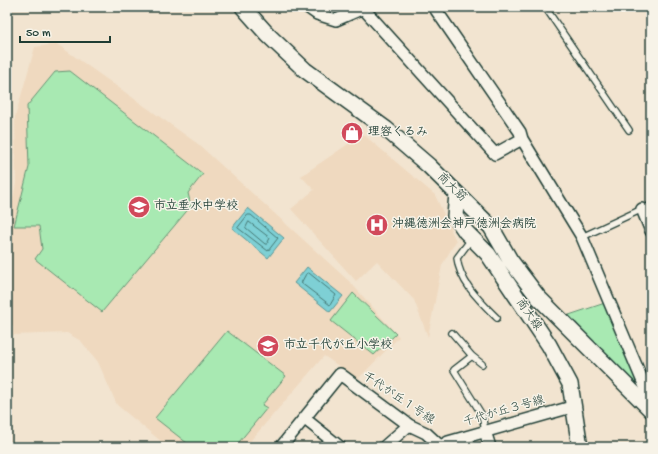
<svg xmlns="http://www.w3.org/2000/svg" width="658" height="454" font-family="'Gochi Hand','Klee One',sans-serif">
<rect width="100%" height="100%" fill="#f2e4d0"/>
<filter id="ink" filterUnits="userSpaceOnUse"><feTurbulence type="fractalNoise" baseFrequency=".025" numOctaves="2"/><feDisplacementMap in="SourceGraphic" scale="8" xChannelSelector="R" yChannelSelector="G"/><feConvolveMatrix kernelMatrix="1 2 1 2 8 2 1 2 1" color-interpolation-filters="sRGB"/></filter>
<g filter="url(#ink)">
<path fill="#efd9bf" d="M57 44 198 144 351 283 399 337 358 379 324 356 245 447H168L117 405 98 362 81 341 67 333 13 335V325H7V232L16 183 15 117 35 47Z
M363 134 435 195 456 241 442 265 428 337 414 300 377 261 356 281 291 209 314 190 301 176Z"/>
<path fill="#a8e9b2" stroke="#649373" d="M70 71 203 174 188 193 191 206 102 312 35 259 42 249 39 226H14L29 167 27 106 55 72Z
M353 293 396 334 374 355 331 321Z
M605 303 642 389 639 393 569 315Z
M227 331 286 376 262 405 267 408 235 447H192L155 418Z"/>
<path fill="#7ed0d5" stroke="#589595" d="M248 208 284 238 268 258 232 228Z
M307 267 343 296 330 312 294 283Z"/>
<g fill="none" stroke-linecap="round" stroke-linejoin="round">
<path stroke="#457874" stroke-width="1" d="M248 215H251L278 238 268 251 238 228Z
M249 222 270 238 267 244H265L246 228Z
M309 273 336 295 330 305 301 283 306 274Z"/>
<g stroke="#1f3d34" stroke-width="8">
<path id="lane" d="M545 7 629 130
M582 237 651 205
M472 238 457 258C460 283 480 301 497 318
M452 333 472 356 482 364
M472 356 454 370 482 415 485 431"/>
</g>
<g stroke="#1f3d34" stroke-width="14">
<path id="street" d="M307 7 317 14 336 20 366 7
M362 7 495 154 522 139
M434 7 520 132 522 139 582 237 646 389
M642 209 651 231
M305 419 340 447
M485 431 490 447
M281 447 340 374 409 425 426 433 440 446
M384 447 409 425
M439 447 448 442 575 406"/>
</g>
<g stroke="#1f3d34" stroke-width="18">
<path id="secondary" d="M243 7 268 35 305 70 386 129 429 166 491 227 510 260 538 297 651 410
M457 194 455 216 466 232 488 254 549 345 570 384 580 447"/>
</g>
<use href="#lane" stroke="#f7f3e8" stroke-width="5.5"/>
<use href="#street" stroke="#f7f3e8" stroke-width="11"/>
<use href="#secondary" stroke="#f7f3e8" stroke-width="15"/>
</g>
</g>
<defs>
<g id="shop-disc" transform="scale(1.15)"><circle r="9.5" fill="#d1495b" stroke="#f7f3e8"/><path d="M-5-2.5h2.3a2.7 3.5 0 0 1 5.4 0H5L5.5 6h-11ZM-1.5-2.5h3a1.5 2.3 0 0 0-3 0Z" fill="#fff"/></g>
<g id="school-disc" transform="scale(1.15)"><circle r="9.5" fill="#d1495b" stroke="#f7f3e8"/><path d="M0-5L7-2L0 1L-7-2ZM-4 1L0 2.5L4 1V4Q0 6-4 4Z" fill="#fff"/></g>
<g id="hospital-disc" transform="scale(1.15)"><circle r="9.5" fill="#d1495b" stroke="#f7f3e8"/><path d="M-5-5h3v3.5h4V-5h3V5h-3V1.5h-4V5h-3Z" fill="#fff"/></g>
</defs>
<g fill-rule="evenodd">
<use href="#shop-disc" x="352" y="133"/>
<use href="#school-disc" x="139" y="207"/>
<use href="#hospital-disc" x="377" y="225"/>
<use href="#school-disc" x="268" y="346"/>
</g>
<g text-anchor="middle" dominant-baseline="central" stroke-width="3" stroke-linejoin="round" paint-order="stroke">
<g font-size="12" font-weight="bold" fill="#1f3d34" stroke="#f7f3e8" text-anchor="start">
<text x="368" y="133">理容くるみ</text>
<text x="154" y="207">市立垂水中学校</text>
<text x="392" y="225">沖縄徳洲会神戸徳洲会病院</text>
<text x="284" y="346">市立千代が丘小学校</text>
</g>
<g font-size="12" fill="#1f3d34" stroke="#f7f3e8">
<text transform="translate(451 188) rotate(44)">商大筋</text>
<text transform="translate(528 315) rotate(55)">商大線</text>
<text transform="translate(398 399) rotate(34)">千代が丘１号線</text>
<text transform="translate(504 412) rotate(-16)">千代が丘３号線</text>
</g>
</g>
<rect width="658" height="454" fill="none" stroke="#f7f3e8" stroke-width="24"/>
<rect x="12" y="12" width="634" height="430" fill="none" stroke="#1f3d34" stroke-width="1.5" filter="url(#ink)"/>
<path d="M20 36v6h90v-6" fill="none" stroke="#1f3d34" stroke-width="2"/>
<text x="26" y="36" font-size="12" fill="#1f3d34" stroke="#f7f3e8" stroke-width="3" paint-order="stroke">50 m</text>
</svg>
